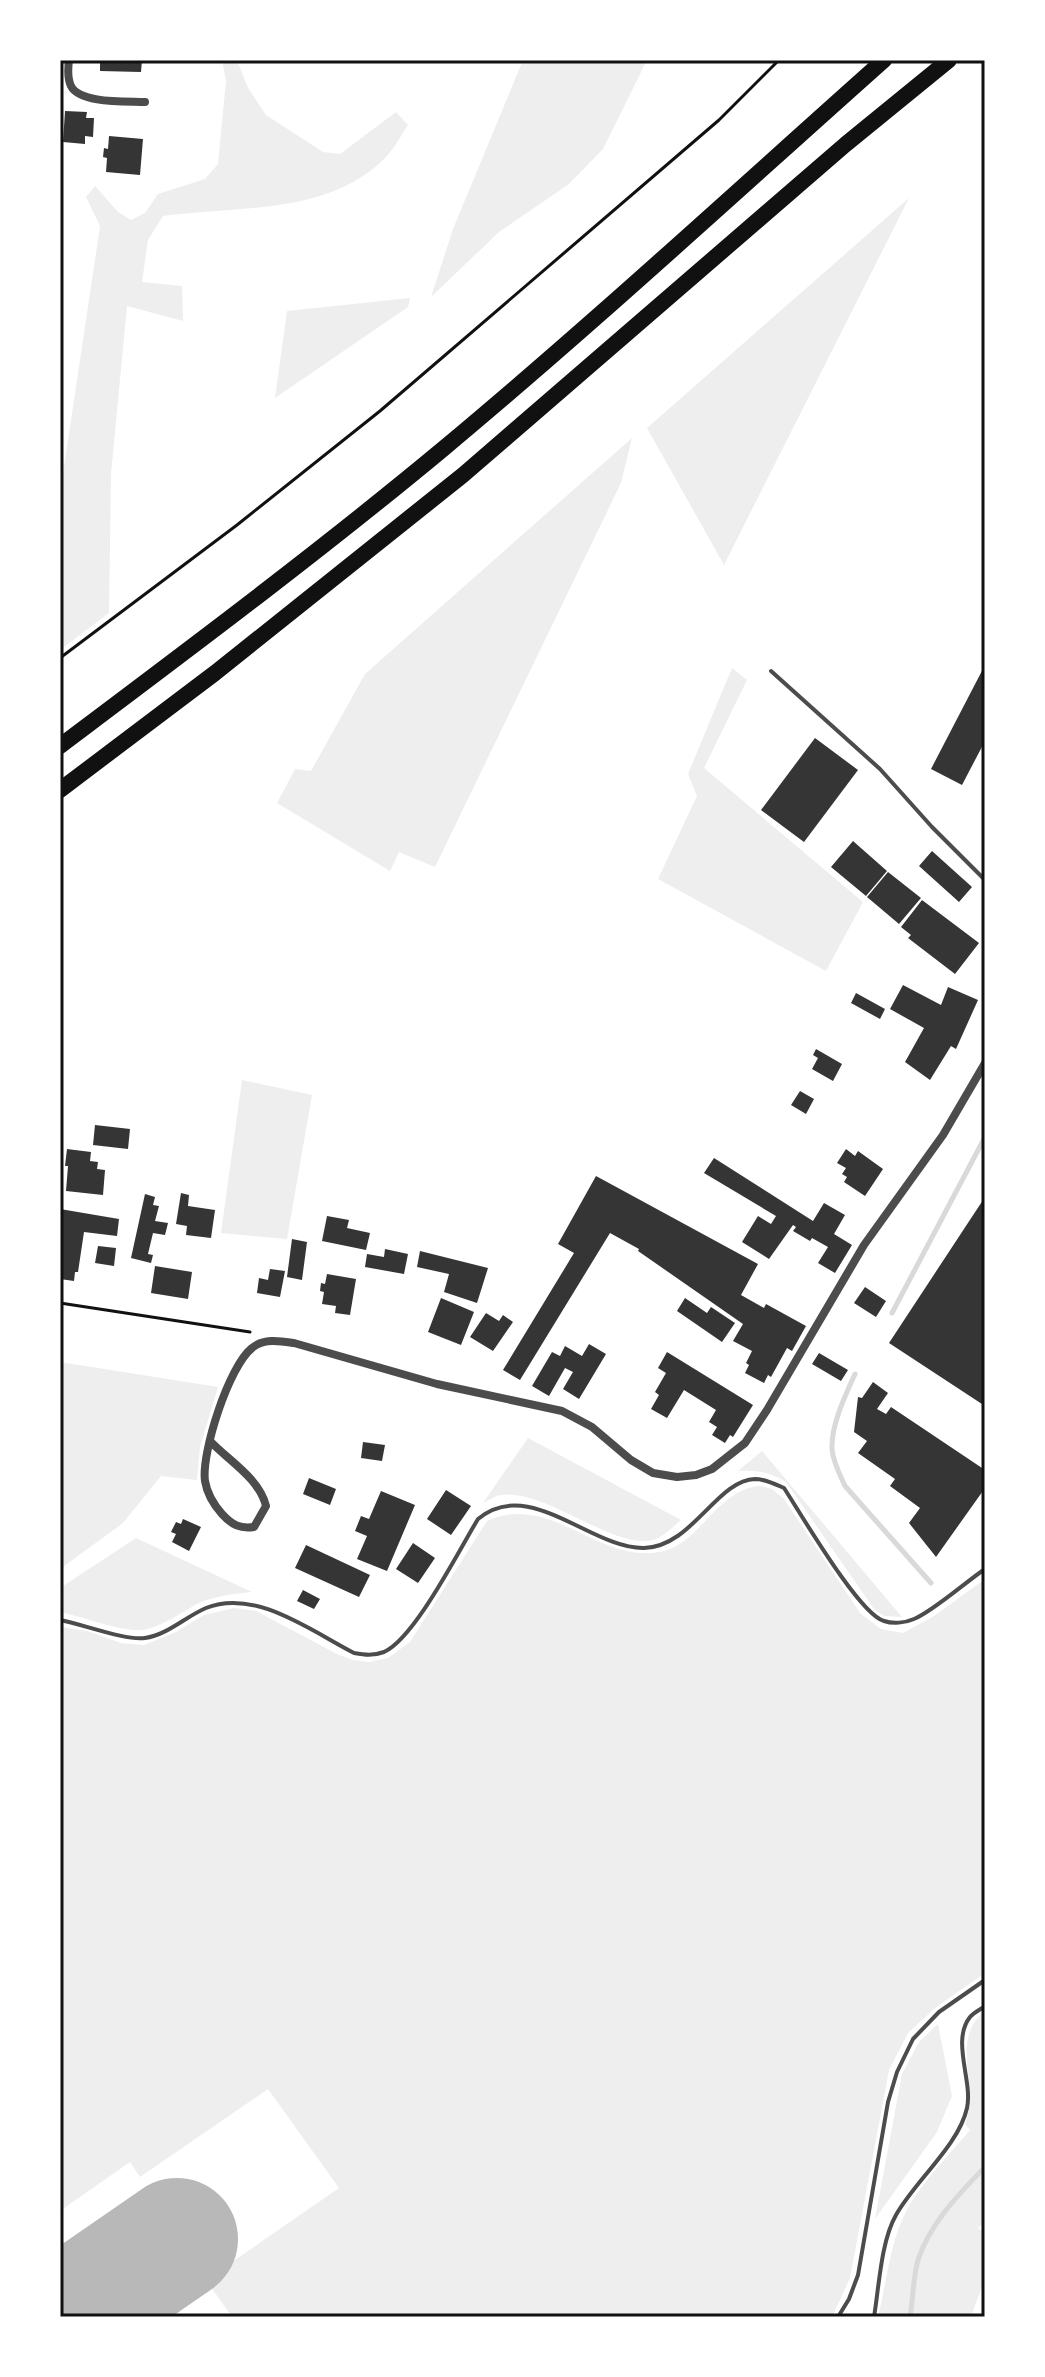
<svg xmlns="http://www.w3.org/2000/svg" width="1045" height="2377" font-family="'Roboto Condensed',sans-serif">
<rect width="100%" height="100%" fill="#fff"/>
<path fill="#eee" d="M222 60H237L248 88 266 115 323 152 340 154 396 112 408 125C400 137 393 151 382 161 325 215 237 206 163 216L148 240 142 282 182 286 183 321 127 306 111 474 109 613 60 650V494L100 226 86 197 95 186 118 212 131 220 145 213 158 194 205 179 218 164 226 81Z
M523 60H647L603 149 569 184 499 232 431 297 453 229Z
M909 198 724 565 647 428Z
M410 298 408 307 275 398 287 311Z
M632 438 621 483 435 867 399 852 390 871 277 803 295 769 311 771 365 674Z
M732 668 747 680 704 768 863 902 826 971 658 879 697 796 688 774Z
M242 1080 312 1095 287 1239 221 1233Z
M60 1362 218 1387 200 1447 197 1480 161 1476 123 1523 60 1569Z
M528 1438 681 1520C674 1526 665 1535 656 1539 616 1553 547 1488 500 1495 494 1496 488 1501 483 1503Z
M762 1451 902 1617 884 1616 874 1609 786 1482C770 1472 757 1470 738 1471Z
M760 1486 772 1489 784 1499 860 1613 881 1629 903 1633 934 1616 985 1579V1973L935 2008 908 2033 889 2070 850 2278 832 2317H232L206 2280 339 2188 268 2089 140 2177 130 2162 60 2211V1627L87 1631 121 1643 144 1645 176 1632 204 1615 234 1608 256 1611 337 1654 353 1660 369 1662 388 1658 410 1642 487 1521C550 1492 598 1563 659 1552 701 1545 716 1489 760 1486Z
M136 1538 252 1592C233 1594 214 1596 197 1604 180 1613 159 1629 140 1630 118 1631 84 1617 60 1612V1588Z
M985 2011V2221L978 2228 985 2233V2278L971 2317H878C886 2285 889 2250 902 2220 917 2186 947 2158 970 2130L965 2124C981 2086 948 2040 985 2011Z
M938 2024 952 2096 937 2132 875 2219 902 2074 919 2042Z"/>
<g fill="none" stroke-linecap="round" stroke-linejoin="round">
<path stroke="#d9d9d9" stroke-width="5" d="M892 1313 985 1137
M855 1374C845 1396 831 1425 832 1449 833 1462 840 1475 845 1486L931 1583
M910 2317C913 2299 913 2278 918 2260 930 2223 959 2194 985 2167"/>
<path stroke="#b8b8b8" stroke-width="122" d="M64 2317 177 2239"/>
</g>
<path fill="#353535" d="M100 60H142L141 72 100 71Z
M65 111 87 112 86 118H94L93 137 85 136V144L63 142Z
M109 136 143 139 140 175 106 172 107 158 103 157 104 148 108 149Z
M985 665V741L962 785 931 769Z
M815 738 858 770 804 842 761 810Z
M853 841 887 871 866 896 831 867Z
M932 851 972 887 959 902 919 866Z
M888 872 921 898 899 924 867 897Z
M922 900 979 943 955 974 908 938 911 935 901 927Z
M903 985 941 1005 948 987 978 1000 956 1049 951 1046 930 1080 905 1062 924 1028 890 1009Z
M856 993 885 1009 880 1019 851 1003Z
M816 1049 842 1064 833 1081 812 1069 818 1058 813 1055Z
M800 1091 814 1099 806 1114 791 1105Z
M95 1125 130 1129 128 1149 93 1145Z
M67 1149 91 1152 90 1161 98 1162 97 1169 105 1170 103 1195 66 1191 68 1166H65Z
M846 1149 855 1156 858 1151 883 1169 865 1196 844 1182 847 1177 842 1174 846 1168 837 1163Z
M714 1158 813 1221 824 1203 845 1215 834 1234 852 1245 835 1273 818 1263 828 1247 812 1238 810 1241 793 1231 796 1227 793 1225 769 1259 742 1242 758 1216 771 1224 776 1216 704 1173Z
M596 1176 758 1264 741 1295 764 1308 766 1304 806 1326 792 1351 787 1348 771 1377 768 1375 764 1383 745 1373 749 1365 746 1363 752 1351 733 1341 743 1324 638 1251 639 1249 610 1233 520 1380 503 1370 574 1253 558 1244Z
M181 1193 189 1195 188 1206 215 1210 211 1238 186 1235 187 1226 176 1224Z
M145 1194 155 1197 153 1205 159 1206 155 1221 168 1223 165 1235 153 1233 148 1254 153 1255 151 1263 131 1258Z
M985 1197V1406L889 1343Z
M60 1209 119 1219 117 1236 84 1232 78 1272H75L74 1281 60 1279Z
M327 1216 349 1220 347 1228 370 1233 366 1250 322 1241Z
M292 1239 307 1242 302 1280 287 1277Z
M98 1246 116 1248 114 1266 95 1263Z
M385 1249 408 1254 404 1274 365 1267 367 1254 384 1257Z
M420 1251 488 1268 477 1303 444 1292 449 1274 417 1267Z
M155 1266 192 1272 188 1299 151 1293Z
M270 1269 285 1271 280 1297 257 1293 259 1278 268 1280Z
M327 1274 356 1279 350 1315 335 1313 336 1306 322 1304 324 1292 320 1291 321 1283 325 1284Z
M865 1287 886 1301 876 1317 854 1303Z
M441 1298 474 1312 461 1345 428 1332Z
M685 1298 707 1313 711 1307 735 1323 722 1342 677 1311Z
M486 1313 499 1321 503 1315 513 1322 493 1351 470 1337Z
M589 1344 606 1354 579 1399 563 1389 573 1372 565 1368 549 1396 532 1386 552 1352 560 1356 565 1346 582 1356Z
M667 1352 753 1405 733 1437 730 1435 725 1443 712 1435 717 1427 709 1422 716 1410 684 1390 667 1418 651 1409 659 1395 655 1392 666 1373 658 1368Z
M819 1353 848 1370 841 1381 812 1364Z
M873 1382 888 1393 877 1409 886 1414 891 1407 985 1470V1488L936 1557 909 1523 920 1508 890 1486 895 1479 858 1453 867 1441 854 1432 858 1397 862 1398Z
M363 1442 385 1445 382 1461 361 1458Z
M309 1478 336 1489 330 1505 303 1494Z
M446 1490 471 1506 451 1535 427 1519Z
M381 1491 415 1505 387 1571 357 1559 367 1536 355 1531 361 1516 369 1519Z
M183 1519 201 1527 189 1551 172 1542 176 1534 171 1532 176 1522 181 1524Z
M413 1543 435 1558 418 1583 396 1569Z
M306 1545 370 1575 359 1597 295 1568Z
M303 1590 320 1599 314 1609 297 1601Z"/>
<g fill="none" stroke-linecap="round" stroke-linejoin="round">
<path stroke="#111" stroke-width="3" d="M60 658 237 525 380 411 719 120 779 60
M60 1303 250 1332"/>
<path stroke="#4c4c4c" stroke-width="4" d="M771 671 880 769 932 827 985 880
M60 1620C82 1624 126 1641 145 1638 167 1635 185 1617 206 1608 255 1588 311 1631 354 1653 365 1655 373 1656 384 1652 415 1638 459 1550 478 1519 529 1476 591 1549 644 1548 692 1547 717 1480 755 1479 765 1479 775 1484 784 1488 801 1514 859 1614 884 1621 893 1624 905 1623 914 1619 932 1612 967 1581 985 1569
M838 2317 849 2299 858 2275 888 2102 897 2072 913 2039 939 2012 985 1980
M874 2317C879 2287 881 2241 896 2215 915 2181 959 2145 967 2108 973 2081 951 2041 970 2017 973 2013 981 2009 985 2006"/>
<path stroke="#4c4c4c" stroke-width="8" d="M69 60C68 68 67 78 71 86 80 104 127 101 145 102
M210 1441C229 1461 259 1478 266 1506L254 1527C240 1529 232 1525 222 1514 214 1505 207 1493 205 1481 201 1453 229 1366 252 1348 264 1338 280 1341 294 1343L437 1384 562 1411 592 1427 631 1460 653 1473 677 1477 696 1475 712 1469 745 1443 767 1410 864 1245 943 1135 985 1063"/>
<path stroke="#111" stroke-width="16" d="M60 746C189 649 319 552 443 449 594 323 738 190 884 60
M60 790 215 673 463 475 846 144 949 60"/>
</g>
<rect width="1045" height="2377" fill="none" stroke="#ffffff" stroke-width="124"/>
<rect x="62" y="62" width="921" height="2253" fill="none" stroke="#111" stroke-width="3"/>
</svg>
